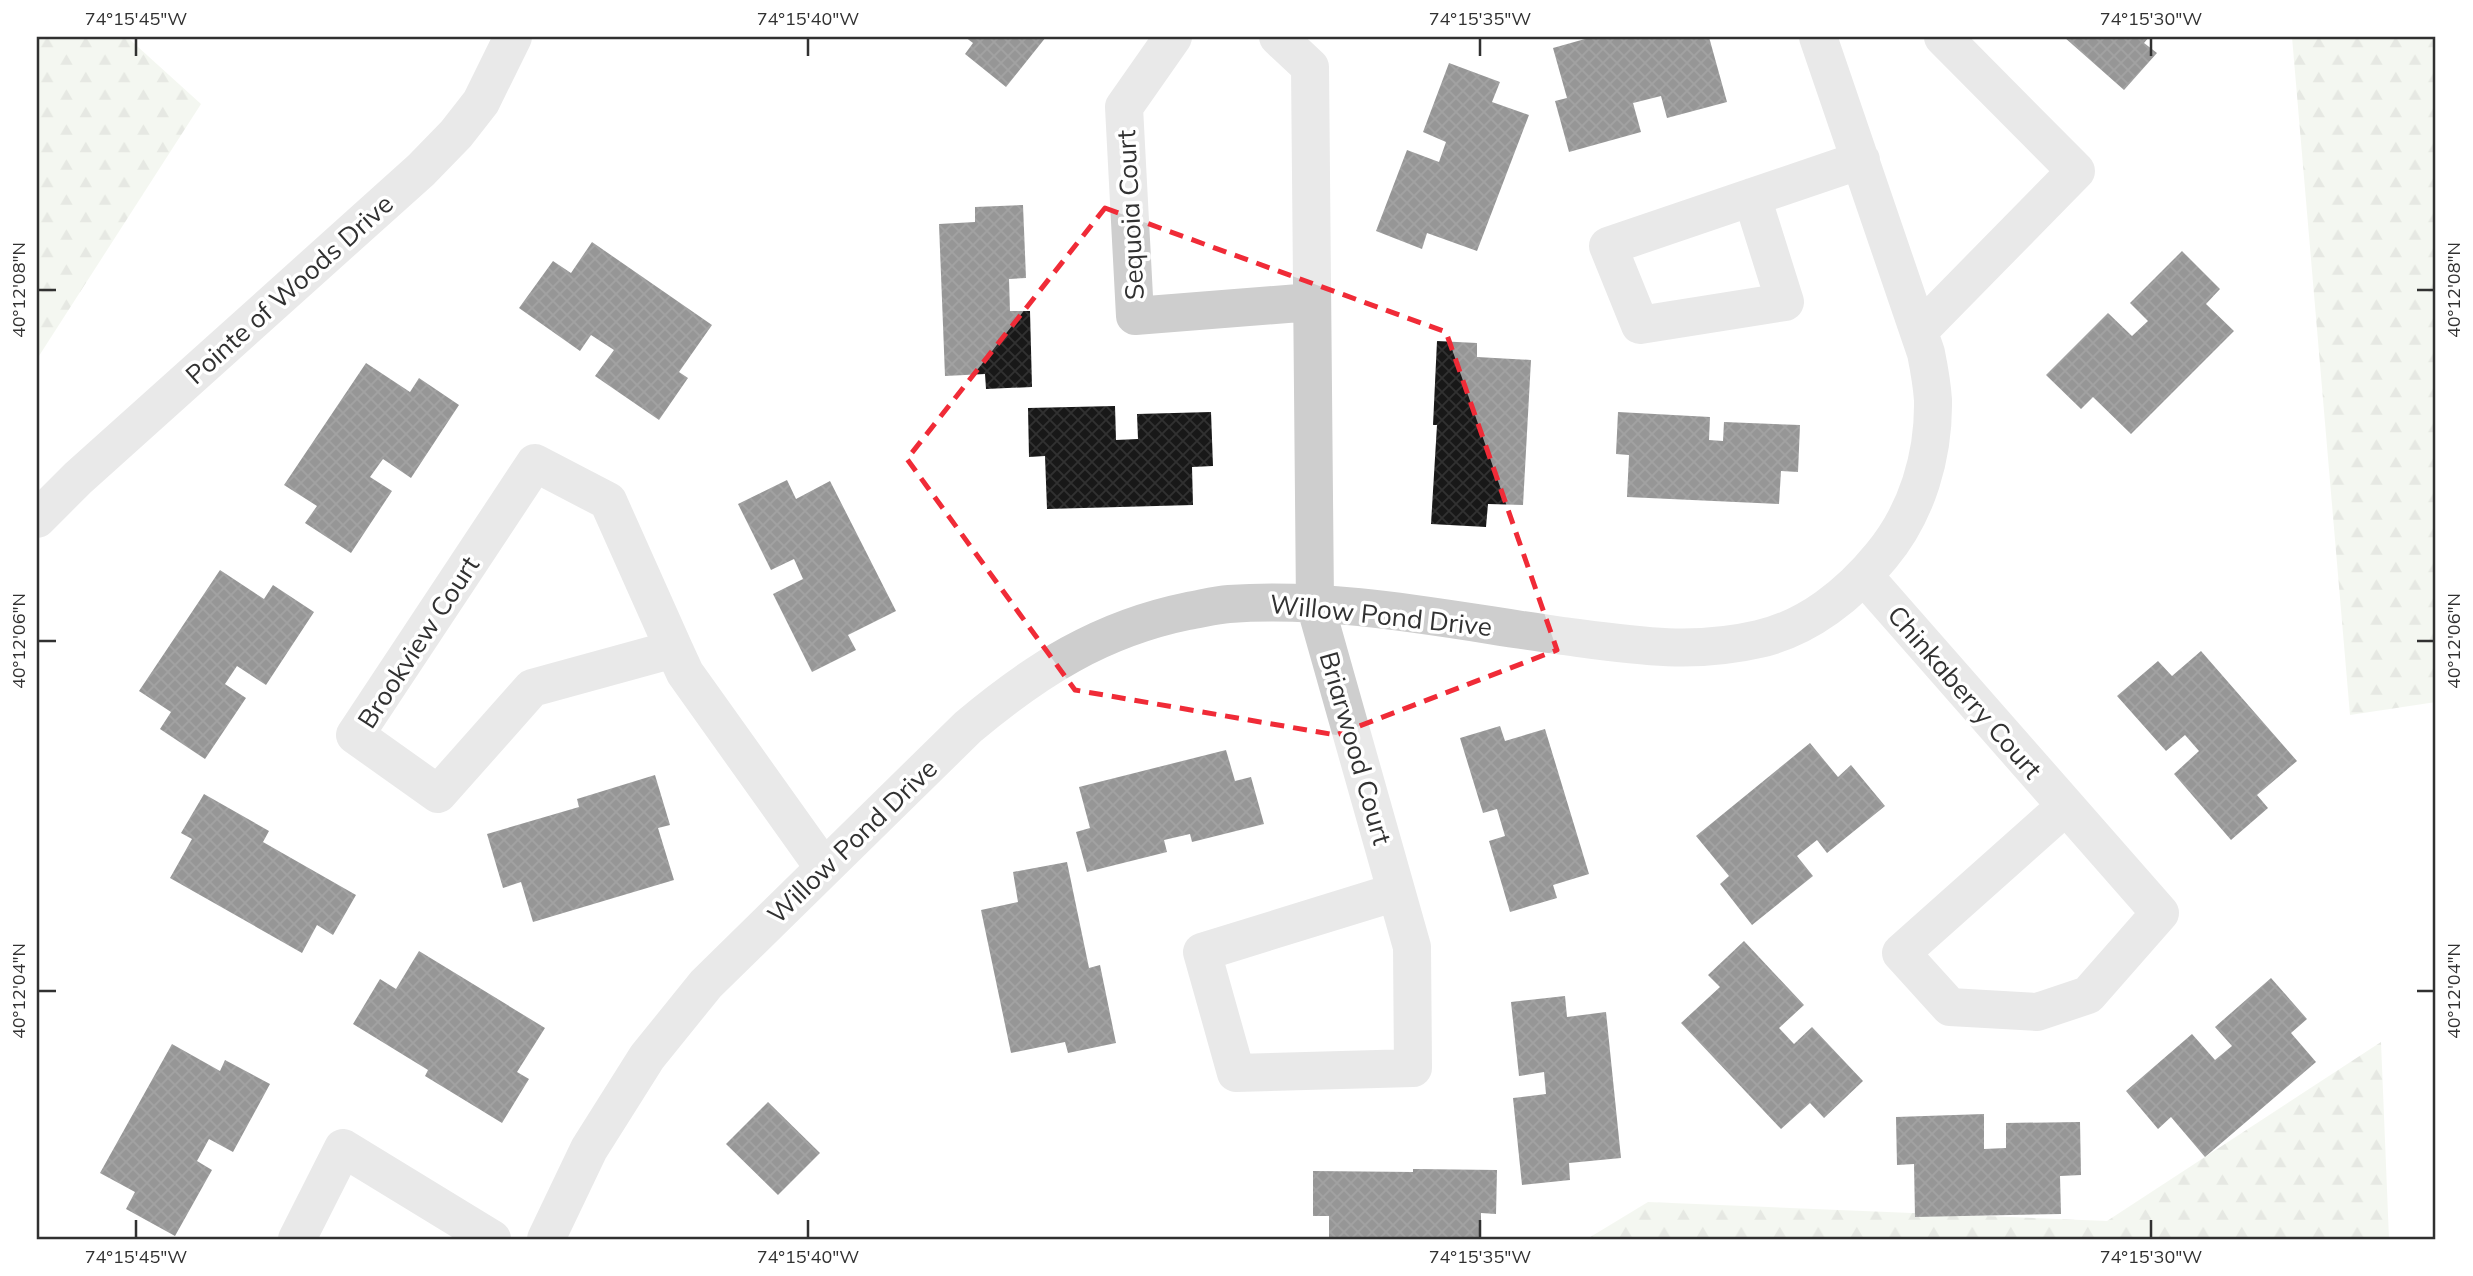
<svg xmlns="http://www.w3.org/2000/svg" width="2473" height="1276" font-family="Mulish,sans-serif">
<defs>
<pattern id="forest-firs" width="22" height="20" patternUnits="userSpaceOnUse" patternTransform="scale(1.75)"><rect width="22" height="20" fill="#e7eedf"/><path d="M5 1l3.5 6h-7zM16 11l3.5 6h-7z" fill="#c7cdc0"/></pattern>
<pattern id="building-cross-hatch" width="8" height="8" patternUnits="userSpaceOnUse" patternTransform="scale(1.75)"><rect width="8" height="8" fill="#181818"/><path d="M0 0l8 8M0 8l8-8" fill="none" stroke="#313131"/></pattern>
</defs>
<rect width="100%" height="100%" fill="#fff"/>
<path fill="url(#forest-firs)" d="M37 37H127L201 104 37 359Z
M2292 37H2436V702L2350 715Z
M2381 1042 2389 1239H1587L1648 1202 2107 1221Z"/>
<path fill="url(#building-cross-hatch)" d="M965 37H1046L1006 87 965 54 973 43Z
M1592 37H1709L1727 102 1667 118 1661 96 1633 103 1641 132 1569 152 1555 101 1567 98 1553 48Z
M2064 37H2149L2144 43 2157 53 2124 90Z
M1449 63 1500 82 1492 102 1529 115 1477 251 1427 233 1422 249 1376 231 1407 150 1439 162 1446 142 1423 132Z
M1023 205 1026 278 1009 279 1010 311H1030L1032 387 986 389 985 374 945 376 939 224 975 222V207Z
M592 242 712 325 679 372 688 378 659 420 595 376 614 350 591 335 580 351 519 308 553 261 571 273Z
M2182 251 2220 289 2206 304 2234 331 2131 434 2093 397 2081 409 2046 375 2108 313 2132 336 2148 321 2130 303Z
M1437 341 1477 343V357L1531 360 1523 505 1488 504 1486 527 1431 524 1437 425H1433Z
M366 363 410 392 419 378 459 405 411 478 383 459 370 477 392 491 351 553 305 523 317 506 284 485Z
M1115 406 1116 440 1138 439 1137 414 1211 412 1213 466 1192 467 1193 505 1047 509 1045 456 1029 457 1028 408Z
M1618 412 1710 417 1709 440 1723 441 1724 422 1800 425 1798 472 1781 471 1779 504 1627 497 1629 455 1616 454Z
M787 480 796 499 830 481 896 611 848 635 856 650 812 672 773 594 803 579 794 559 771 570 738 504Z
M220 570 264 599 273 585 314 612 266 685 237 666 225 684 246 698 205 759 160 729 171 712 139 691Z
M2201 651 2297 761 2257 795 2268 808 2231 840 2174 774 2199 751 2185 735 2166 751 2117 696 2158 661 2172 676Z
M1500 726 1505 741 1545 729 1589 874 1553 885 1557 898 1510 912 1489 841 1505 836 1497 809 1483 813 1460 738Z
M1810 743 1838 777 1851 765 1885 806 1827 853 1817 840 1797 856 1813 876 1752 925 1720 884 1729 876 1696 836Z
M1226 750 1235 781 1251 777 1264 824 1192 842 1190 834 1164 840 1167 852 1087 872 1076 832 1090 828 1079 787Z
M655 775 670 825 658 828 674 880 533 922 521 882 503 888 487 834 579 807 577 799Z
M204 794 269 831 263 842 356 895 333 935 317 925 302 953 170 878 192 839 181 833Z
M1067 862 1089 968 1100 965 1116 1043 1068 1053 1065 1042 1011 1053 981 910 1018 902 1013 872Z
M1744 941 1804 1005 1779 1028 1794 1044 1812 1027 1863 1081 1824 1118 1810 1103 1781 1129 1681 1023 1720 987 1708 975Z
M419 951 545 1028 517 1072 529 1079 502 1123 425 1076 428 1070 353 1024 380 979 396 989Z
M2271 978 2307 1019 2291 1033 2316 1062 2205 1157 2171 1117 2158 1129 2126 1091 2192 1034 2215 1060 2232 1046 2215 1027Z
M1565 996 1567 1017 1606 1012 1621 1158 1569 1163 1570 1180 1522 1185 1513 1098 1546 1094 1544 1072 1519 1076 1511 1002Z
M172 1044 220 1071 225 1060 270 1084 233 1152 209 1139 197 1161 212 1170 175 1236 126 1209 135 1192 100 1173Z
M768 1102 820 1153 778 1195 726 1144Z
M1984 1114V1149L2006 1148V1123L2080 1122 2081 1175 2060 1176 2061 1214 1915 1217 1914 1164 1897 1165 1896 1117Z
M1413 1169 1497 1170 1496 1214 1481 1213V1239H1329V1216H1313V1171L1413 1172Z"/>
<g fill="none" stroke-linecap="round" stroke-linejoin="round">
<path stroke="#cecece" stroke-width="38" d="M1173 37 1124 107 1135 316 1312 302
M1278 37 1310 67 1315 604 1412 947 1413 1068 1236 1073 1202 952 1396 892
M1752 197 1785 302 1640 325 1608 246 1861 160
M1919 331 2076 171 1943 37
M37 519 78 478 421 170 456 134 481 102 513 37
M1865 577 2160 913 2088 995 2037 1012 1950 1007 1901 953 2066 806
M674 649 532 688 438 794 355 735 535 463 608 501 674 649 685 673 824 868
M297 1239 343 1148 492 1239
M546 1239 589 1149 647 1057 706 984 968 727C1036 670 1100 629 1188 611 1201 609 1215 605 1229 604 1339 596 1454 621 1563 636 1631 645 1691 655 1759 639 1808 628 1850 594 1881 556 1917 513 1934 456 1933 400 1932 385 1929 368 1926 353L1818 37"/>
</g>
<path d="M0 0H2473V1276H0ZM1105 208 1446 332 1557 650 1336 735 1075 690 907 459Z" fill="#fff" fill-opacity=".55" fill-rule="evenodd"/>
<path fill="none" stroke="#f02b37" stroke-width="5" stroke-dasharray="14 9" stroke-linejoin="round" d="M1105 208 1446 332 1557 650 1336 735 1075 690 907 459Z"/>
<path fill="none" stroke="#313131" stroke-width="2.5" d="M136 38V56M808 38V56M1480 38V56M2151 38V56M38 290H56M2417 290H2434M38 641H56M2417 641H2434M38 991H56M2417 991H2434M136 1220V1238M808 1220V1238M1480 1220V1238M2151 1220V1238"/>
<g text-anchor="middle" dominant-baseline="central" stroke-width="7" stroke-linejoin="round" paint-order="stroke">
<g font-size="26" fill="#313131" stroke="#fff">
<text transform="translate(1130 215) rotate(-93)">Sequoia Court</text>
<text transform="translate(289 289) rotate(-42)">Pointe of Woods Drive</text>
<text transform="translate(1381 615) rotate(6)">Willow Pond Drive</text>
<text transform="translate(418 642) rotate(-57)">Brookview Court</text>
<text transform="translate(1965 692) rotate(49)">Chinkaberry Court</text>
<text transform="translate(1356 748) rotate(74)">Briarwood Court</text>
<text transform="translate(852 841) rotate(-44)">Willow Pond Drive</text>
</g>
</g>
<rect width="2473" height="1276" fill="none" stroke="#ffffff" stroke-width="77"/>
<rect x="38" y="38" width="2396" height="1200" fill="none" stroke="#313131" stroke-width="2.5"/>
<g font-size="18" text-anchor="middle" fill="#313131">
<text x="136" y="25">74°15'45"W</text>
<text x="808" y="25">74°15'40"W</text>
<text x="1480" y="25">74°15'35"W</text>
<text x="2151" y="25">74°15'30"W</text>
<text transform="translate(19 290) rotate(-90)" y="6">40°12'08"N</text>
<text transform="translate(2454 290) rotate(-90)" y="6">40°12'08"N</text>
<text transform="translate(19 641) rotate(-90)" y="6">40°12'06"N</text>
<text transform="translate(2454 641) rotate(-90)" y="6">40°12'06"N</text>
<text transform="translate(19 991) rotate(-90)" y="6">40°12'04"N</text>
<text transform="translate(2454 991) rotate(-90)" y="6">40°12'04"N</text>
<text x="136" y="1263">74°15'45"W</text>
<text x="808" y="1263">74°15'40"W</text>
<text x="1480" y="1263">74°15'35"W</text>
<text x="2151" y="1263">74°15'30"W</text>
</g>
</svg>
